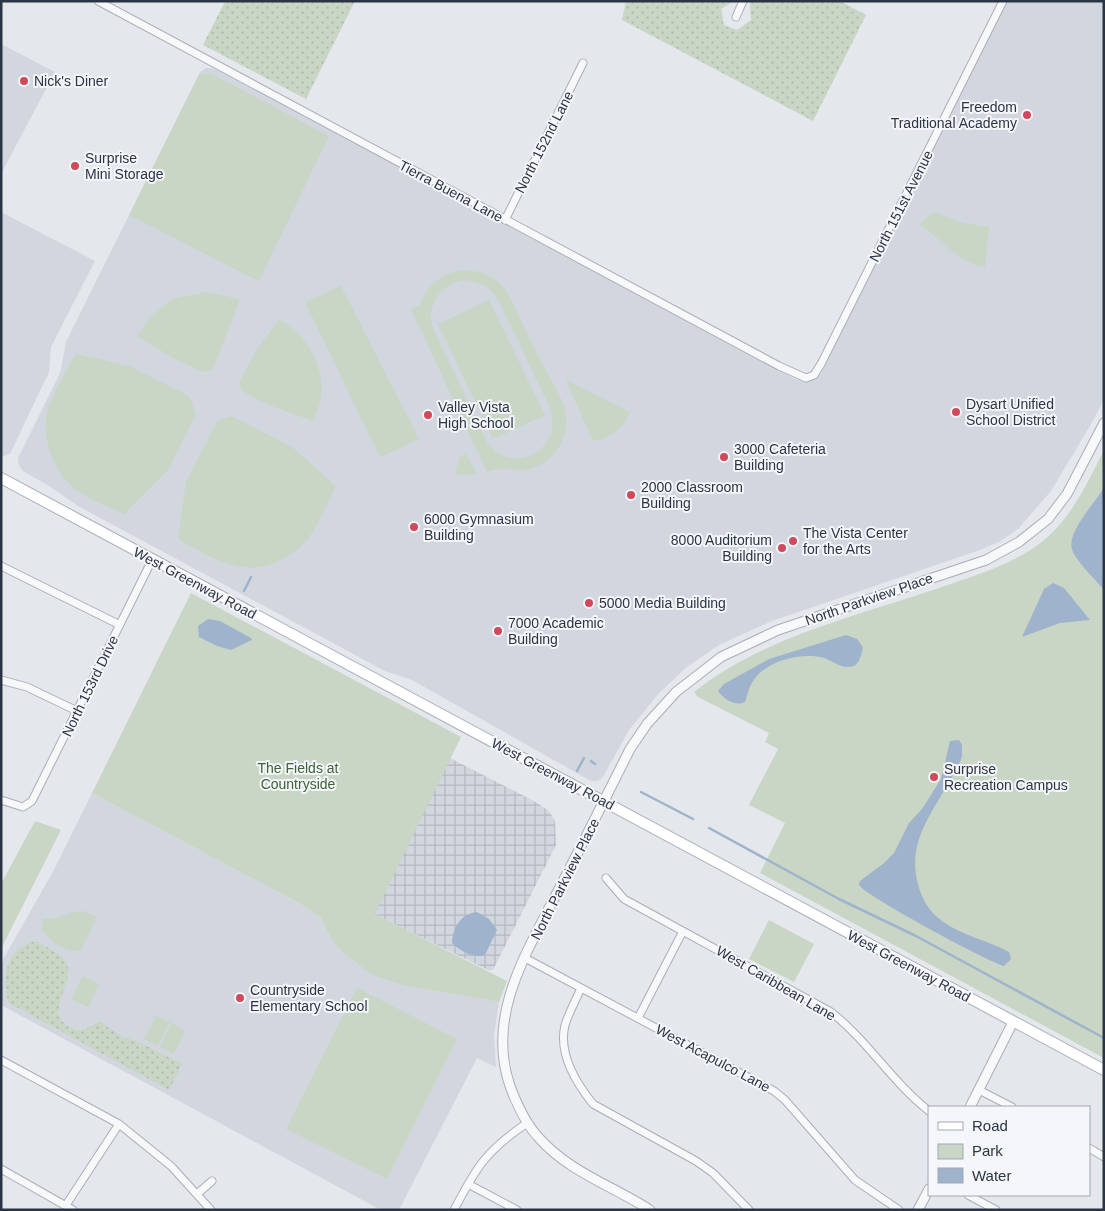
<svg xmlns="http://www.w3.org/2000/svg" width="1105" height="1211" font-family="Helvetica,sans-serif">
<defs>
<pattern id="industrial-grid" width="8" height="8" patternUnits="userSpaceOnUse" patternTransform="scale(1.25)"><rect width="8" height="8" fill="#d2d6de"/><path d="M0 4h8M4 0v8" fill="none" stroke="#b4b8c0"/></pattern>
<pattern id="grass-dots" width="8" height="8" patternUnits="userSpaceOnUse" patternTransform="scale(1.25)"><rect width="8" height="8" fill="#c9d6c5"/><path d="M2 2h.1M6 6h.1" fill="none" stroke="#adb8ab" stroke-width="1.8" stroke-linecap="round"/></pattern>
</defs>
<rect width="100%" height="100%" fill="#e4e7ec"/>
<path fill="#d2d6de" d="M1007 1H1104V399L1090 426 1051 491 1018 529 999 542 977 551 772 621 719 645 687 667 659 693 629 730 603 777 598 781H591L412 680 385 671 78 506 49 486 23 471 19 466 18 458 60 373 66 342 200 72 206 68H213L795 379 806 382 821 374Z
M1 44 55 72 1 174Z
M1 212 95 261 51 347 49 372 10 454 1 457Z
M92 793 299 903 320 917 330 937 457 994 499 1002 494 1035 496 1067 477 1058 399 1210H381L1 1005V963L55 868Z"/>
<path fill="url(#industrial-grid)" d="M450 758 534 801 549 811 555 821 556 845 493 970H488L374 914Z"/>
<path fill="url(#grass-dots)" d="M225 1H355L306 99 203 45Z
M626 1H734L721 9 724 25 737 30 751 20 750 1H840L866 15 813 121 622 20Z
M37 941C46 948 63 953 67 965 74 986 42 1013 71 1028 82 1034 90 1027 99 1021L119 1035 141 1043 182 1064 169 1090 9 1003C0 978 7 946 37 941Z"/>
<path fill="#c9d6c5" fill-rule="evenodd" d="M200 73 212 74 329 136 259 281 129 215Z
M937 213 963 223 989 227 985 267C959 264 941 238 920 225L930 214Z
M467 270C485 272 496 277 507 292 520 317 531 342 544 367 552 382 564 399 566 416 568 434 558 455 542 464 520 477 508 463 487 472L411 309 421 304C428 283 444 271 467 270ZM467 280 484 285 496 296 550 407C564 448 517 477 488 444L432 326C427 303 442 282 467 280Z
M341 286 419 439 380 457 305 302Z
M206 292 240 299 213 369 203 372 173 358 137 336 152 316 172 299Z
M489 300 545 415 493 439 438 324Z
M279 319C316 342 333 381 313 421L269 405 242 391 239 383 254 354Z
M76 354 129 366 189 396 196 414 168 470 124 514C107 506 87 499 73 487 52 470 41 435 48 409 54 390 66 372 76 354Z
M566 380 630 412C623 429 611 438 593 441Z
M231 416 292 447 336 486C327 503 320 522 309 537 303 546 294 552 286 557 248 582 213 558 178 539L186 482 217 421Z
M1104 450V1058L760 873 785 823 749 805 778 749 765 742 769 733 698 697 694 692C764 637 853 617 936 589 978 574 1022 563 1054 531 1076 508 1090 478 1104 450Z
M466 454 477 474 455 475 460 456Z
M191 593 461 737 375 914 507 981 499 1002 403 985 373 975 342 952 330 937 320 917 299 903 92 793Z
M35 821 61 830 1 949V884Z
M82 911 97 917 80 951C66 953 48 940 41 929L43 919C58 920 68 912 82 911Z
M769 920 814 944 794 982 749 959Z
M83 976 99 984 88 1007 71 999Z
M357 988 457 1039 387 1179 286 1129Z
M156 1016 170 1022 158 1046 144 1039Z
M172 1023 185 1031 174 1054 160 1047Z"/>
<path fill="#9fb4cc" d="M1104 487V590C1094 578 1082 567 1074 554 1062 535 1094 506 1104 487Z
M1053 583 1064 588 1090 620 1060 623 1022 637 1044 589Z
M208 619 220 621 251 638 252 640 231 650 217 646 199 637 198 626Z
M846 635 857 639 863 647C861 656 859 667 849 667 841 668 831 660 824 658 803 652 770 660 756 677 749 685 748 693 745 702 736 707 723 699 718 691L724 684 769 659Z
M959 740 962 745V757C945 800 904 834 918 884 922 900 929 911 942 921 963 936 987 940 1009 952L1011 959 1004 966C988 962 864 895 859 885L860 881 884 863 894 853 909 823 922 809 941 779 950 741Z
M477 912 489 919 497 930 485 955C474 959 460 951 452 943 453 928 460 914 477 912Z"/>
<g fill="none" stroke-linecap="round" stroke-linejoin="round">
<path stroke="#9fb4cc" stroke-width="2.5" d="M244 591 251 577
M591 761 595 764
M577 771 584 758
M641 792 693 819
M709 828 839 899 916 936 1104 1038"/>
<g stroke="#a9aeb7" stroke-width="9">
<path id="minor" d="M98 1 779 366 806 378 814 375 821 364 1003 1
M736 17 743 1
M505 220 583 63
M1 566 120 625
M1 680 27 687 77 711
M1 800 23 807 32 801 152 560
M606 878 624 899 831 1012C868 1041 892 1082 929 1111
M525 958 774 1091 785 1100 855 1180 899 1210
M581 988C576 1000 569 1012 565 1025 558 1054 576 1083 593 1104L696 1161 713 1173 749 1210
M638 1018 683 931
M1 1060 119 1124 171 1166 211 1210
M979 1090 1012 1107
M1089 1148 1104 1157
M1 1169 73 1210
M468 1184 517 1210
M197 1194 212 1181
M968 1195 996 1210
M66 1205 119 1124
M454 1210C477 1166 486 1151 527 1123"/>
</g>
<g stroke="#a9aeb7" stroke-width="11">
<path id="tertiary" d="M970 1107 1013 1022
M650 1210C613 1186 569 1172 539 1138 525 1123 517 1105 510 1086 485 1014 529 949 560 887 584 841 607 795 630 749L647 724 676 692 721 657 778 630 986 560 1019 542 1048 519 1067 494 1104 423
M918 1210 929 1189"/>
</g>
<g stroke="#a9aeb7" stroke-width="12">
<path id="secondary" d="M1 478 1104 1070"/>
</g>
<use href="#minor" stroke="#f7f8fa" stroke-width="7"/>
<use href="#tertiary" stroke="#f7f8fa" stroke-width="9"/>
<use href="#secondary" stroke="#fff" stroke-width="10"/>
</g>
<g fill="#d1495b" stroke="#f4f6f9" stroke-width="2">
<circle cx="24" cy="81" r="5"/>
<circle cx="1027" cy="115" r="5"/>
<circle cx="75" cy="166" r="5"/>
<circle cx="956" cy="412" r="5"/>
<circle cx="428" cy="415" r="5"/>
<circle cx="724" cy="457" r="5"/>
<circle cx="631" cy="495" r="5"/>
<circle cx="414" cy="527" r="5"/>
<circle cx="793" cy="541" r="5"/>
<circle cx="782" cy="548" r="5"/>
<circle cx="589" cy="603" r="5"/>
<circle cx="498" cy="631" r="5"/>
<circle cx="934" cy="777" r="5"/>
<circle cx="240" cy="998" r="5"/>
</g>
<g text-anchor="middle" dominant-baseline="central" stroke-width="4" stroke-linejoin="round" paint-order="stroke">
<g font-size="14" fill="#2b3445" stroke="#f4f6f9" text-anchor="start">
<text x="34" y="81">Nick's Diner</text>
<text x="1017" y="107" text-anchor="end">Freedom<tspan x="1017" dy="16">Traditional Academy</tspan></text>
<text x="85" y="158">Surprise<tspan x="85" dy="16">Mini Storage</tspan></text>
<text x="966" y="404">Dysart Unified<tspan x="966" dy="16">School District</tspan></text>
<text x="438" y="407">Valley Vista<tspan x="438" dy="16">High School</tspan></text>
<text x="734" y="449">3000 Cafeteria<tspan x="734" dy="16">Building</tspan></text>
<text x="641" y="487">2000 Classroom<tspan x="641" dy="16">Building</tspan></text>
<text x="424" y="519">6000 Gymnasium<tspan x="424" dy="16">Building</tspan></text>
<text x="803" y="533">The Vista Center<tspan x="803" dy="16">for the Arts</tspan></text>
<text x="772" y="540" text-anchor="end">8000 Auditorium<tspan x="772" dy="16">Building</tspan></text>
<text x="599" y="603">5000 Media Building</text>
<text x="508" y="623">7000 Academic<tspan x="508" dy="16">Building</tspan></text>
<text x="944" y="769">Surprise<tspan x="944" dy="16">Recreation Campus</tspan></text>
<text x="250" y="990">Countryside<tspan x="250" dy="16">Elementary School</tspan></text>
</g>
<g font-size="14" fill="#2b3445" stroke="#f4f6f9">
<text transform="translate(544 142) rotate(-63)">North 152nd Lane</text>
<text transform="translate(451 191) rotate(28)">Tierra Buena Lane</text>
<text transform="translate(901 206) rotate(-63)">North 151st Avenue</text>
<text transform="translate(195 583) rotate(28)">West Greenway Road</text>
<text transform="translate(869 599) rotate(-19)">North Parkview Place</text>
<text transform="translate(90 686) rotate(-64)">North 153rd Drive</text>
<text transform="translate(553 774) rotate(28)">West Greenway Road</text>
<text transform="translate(565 879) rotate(-63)">North Parkview Place</text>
<text transform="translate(909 966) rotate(28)">West Greenway Road</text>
<text transform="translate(776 983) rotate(30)">West Caribbean Lane</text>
<text transform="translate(713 1058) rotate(28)">West Acapulco Lane</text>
</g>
<g font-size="14" fill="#3f6138" stroke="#f4f6f9">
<text x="298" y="768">The Fields at<tspan x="298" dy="16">Countryside</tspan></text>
</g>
</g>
<rect width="1105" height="1211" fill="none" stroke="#2b3445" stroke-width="5"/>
<rect x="928" y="1106" width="162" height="90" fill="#f4f6f9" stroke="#a4a8b1"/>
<rect x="938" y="1122" width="25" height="8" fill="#ffffff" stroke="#a4a8b1"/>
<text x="972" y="1131" font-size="15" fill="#2b3445">Road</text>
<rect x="938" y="1144" width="25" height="15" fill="#c9d6c5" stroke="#a4a8b1"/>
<text x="972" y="1156" font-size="15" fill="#2b3445">Park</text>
<rect x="938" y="1168" width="25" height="15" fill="#9fb4cc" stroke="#a4a8b1"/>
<text x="972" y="1181" font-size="15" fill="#2b3445">Water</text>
</svg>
